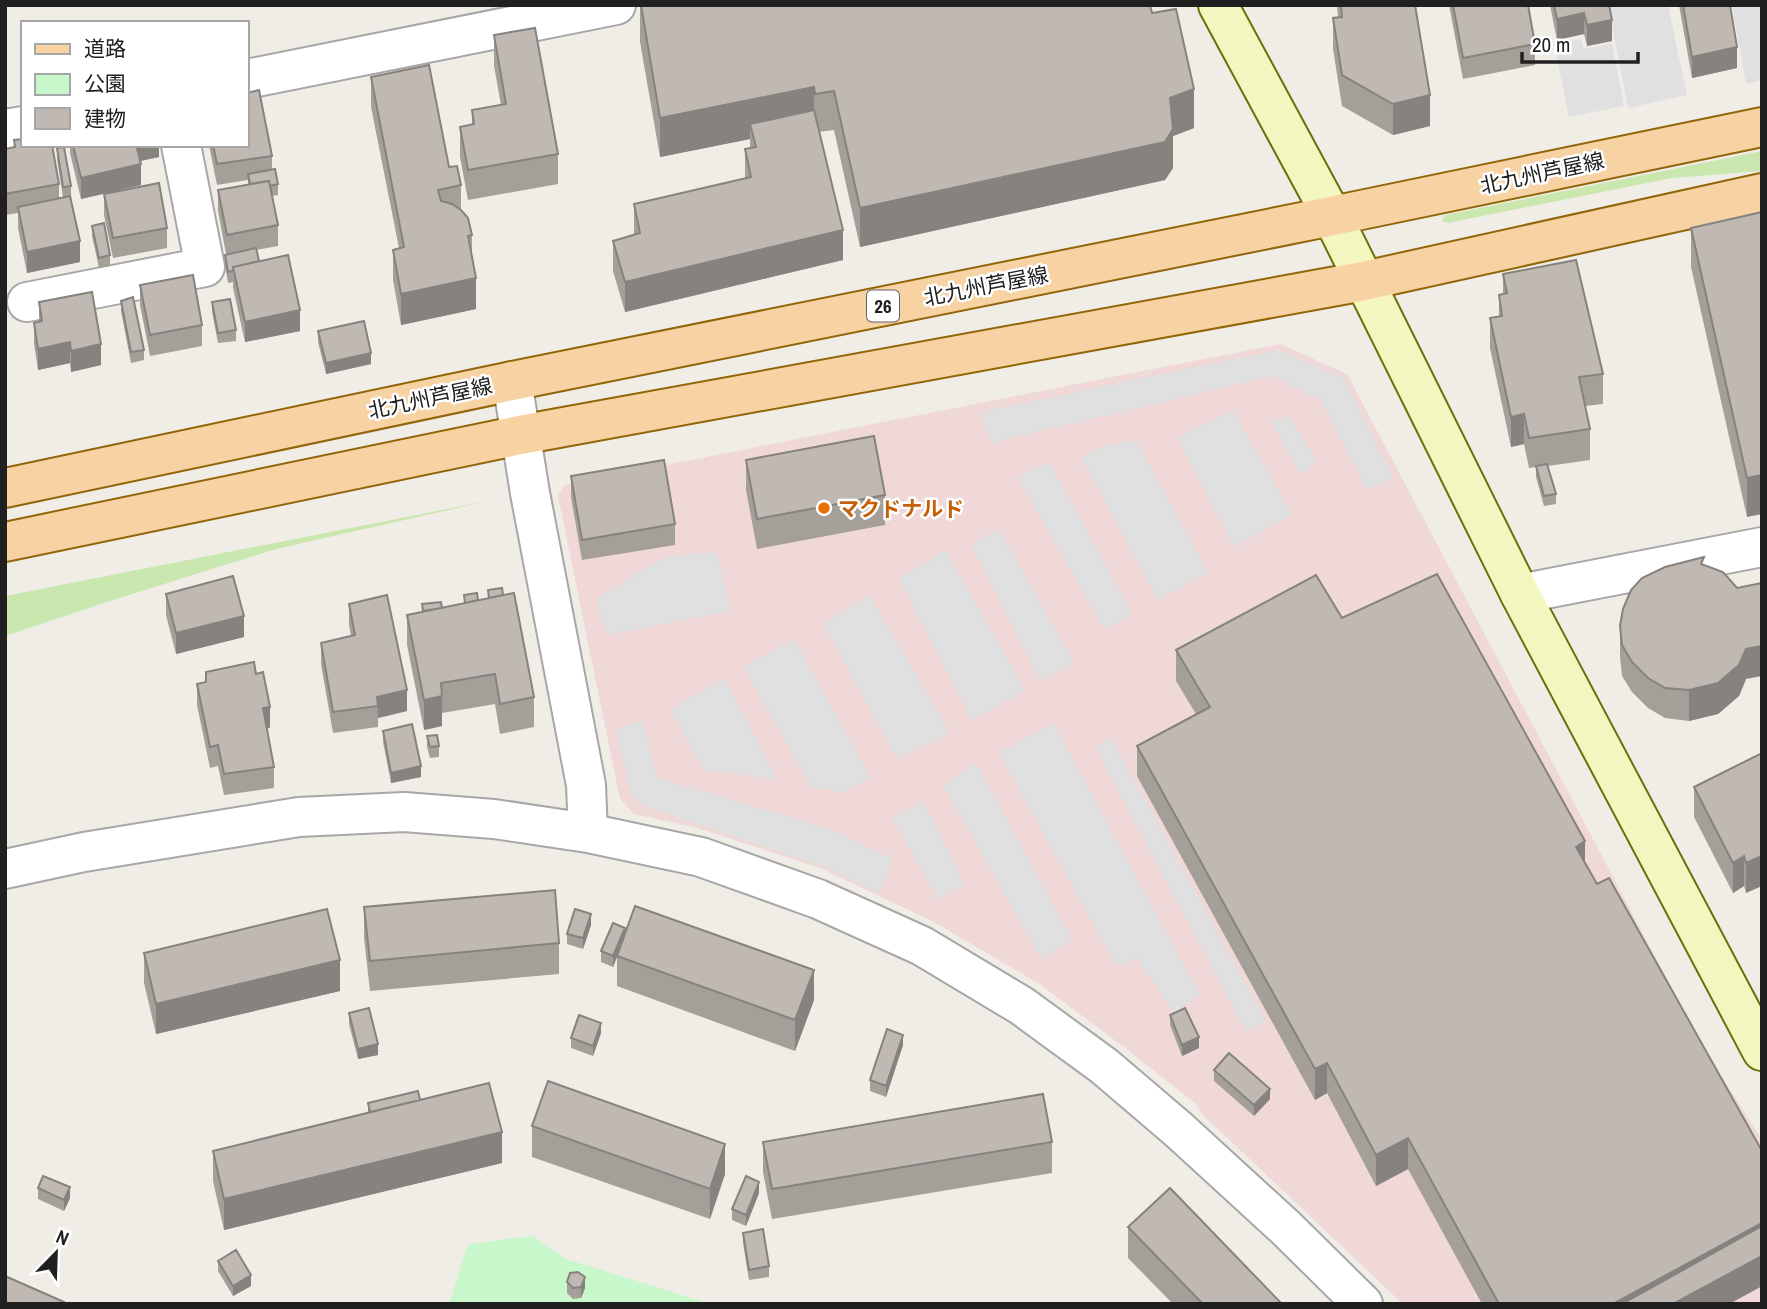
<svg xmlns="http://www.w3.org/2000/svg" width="1767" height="1309" font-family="'Archivo Narrow','Noto Sans JP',sans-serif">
<rect width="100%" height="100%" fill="#f0ede7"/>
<path fill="#efd8d7" d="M1280 344 1347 374 1703 1047 1762 1140V1304H1403L1203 1115 1195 1103 1124 1047 1041 985 934 922 820 868 697 828 634 814 620 799 558 496 564 485Z"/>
<path fill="#cbe7b0" d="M1762 151V171L1672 178 1448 223 1442 221 1445 215Z
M493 500 276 549 110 601 5 636V596Z"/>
<path fill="#c7f7ca" d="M532 1236 566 1259 711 1304H449L468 1244Z"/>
<path fill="#e0e0e0" d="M1608 5H1668L1687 95 1628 108Z
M1732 5H1762V80L1746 84Z
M1581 39 1584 49 1612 43 1624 106 1569 117 1554 43Z
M1278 350 1343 378 1393 478 1367 490 1321 400 1272 376 991 443 980 412Z
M1233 411 1292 514 1234 547 1177 437Z
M1289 416 1318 463 1300 474 1271 421Z
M1136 441 1208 572 1158 600 1081 457 1108 445Z
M1049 462 1132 613 1105 630 1017 476Z
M999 529 1074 663 1040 680 971 544Z
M945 550 1025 690 972 720 899 579Z
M717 552 731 611 606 635 596 599 664 557Z
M870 596 950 733 897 759 823 623Z
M794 639 870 777 843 793 812 787 743 667Z
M724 678 777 779 704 770 670 710Z
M643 721 657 778 827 828 893 859 879 893 819 865 649 808 630 792 617 728Z
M1053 723 1200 995 1174 1012 1137 959 1117 967 999 753Z
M1111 738 1266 1022 1246 1031 1095 747Z
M976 763 1072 940 1042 960 943 785Z
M923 801 965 885 938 899 892 818Z"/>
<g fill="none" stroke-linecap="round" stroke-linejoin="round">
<g stroke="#a7a7a7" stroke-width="42">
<path id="street" d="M247 79 616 5
M5 129 23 126
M27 302 205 267 181 145
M512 381 530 493 586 785 588 833
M1520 594 1762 547
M5 869 84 852 299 817 404 812 494 819 588 833 701 857 818 899 922 946 1022 1006 1104 1066 1179 1130 1286 1228 1363 1304"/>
</g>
<g stroke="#67720b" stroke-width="42">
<path id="secondary" d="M1218 5 1332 216 1520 594 1762 1051"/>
</g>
<g stroke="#936509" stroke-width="42">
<path id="primary" d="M5 488 512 381 1332 216 1762 127
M5 542 520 435 1364 281 1762 193"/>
</g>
<use href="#street" stroke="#fff" stroke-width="38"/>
<use href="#secondary" stroke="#f3f6be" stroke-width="38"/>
<use href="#primary" stroke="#f7d3a4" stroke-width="38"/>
</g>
<path fill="#a59f9a" d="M640 5 1152 13 1194 128 1173 136V168L1165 180 860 247 834 130 819 132 843 260 625 312 613 271V241L634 235V204L745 178V149L750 148V139L660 157 640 42Z
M1337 5H1415L1430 126 1393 135 1342 106 1333 49V18H1338Z
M1449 5H1528L1535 44V65L1463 79Z
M1550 5H1609L1612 41 1587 46 1584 34 1557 40Z
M1679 5H1730L1737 68 1692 78Z
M494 35 558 154V184L468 200 460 157V127L472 125V110L501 105 494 66Z
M371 77 449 167 461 185V210L472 235V255L476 309 401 325 393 280V250L399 248 371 107Z
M70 145H159V157L140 161 141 185 81 199 70 153Z
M209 145H247L272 156V169L278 184V195L272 196 278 225V246L256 250 259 261 300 331 245 342 233 288V282L228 283 225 265V255L226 254 218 211V190L248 184V180L217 185Z
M57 148 71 186V196L80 262 27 273 18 228V213L5 215V149L59 184V198L63 197 57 159Z
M104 194 167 228V248L113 258 104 215Z
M1762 212 1747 517 1691 267V228Z
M92 226 110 255V266L99 268 92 236Z
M1503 274 1603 374V404L1585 406 1590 429V460L1548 466 1556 494V504L1544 506 1536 477V467L1529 468 1524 444 1511 447 1490 348V318L1499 317V295L1503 294Z
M140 285 202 325V346L150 356 140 305Z
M121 301 144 350V360L131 363 121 311Z
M39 302 101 365 71 372 70 363 38 370 34 344V323L39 322Z
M212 302 236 330V341L218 343 212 312Z
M318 331 371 364 326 374 318 342Z
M746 460 885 495V525L757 549 746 490Z
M571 476 675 524V545L582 560 571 497Z
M1704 566 1746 679 1739 696 1718 714 1689 721 1665 718 1648 708 1632 692 1622 676 1620 656V626Z
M488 590 503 595 534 697V727L500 734 495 704 442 713V726L424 730 407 645V615L422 612V604L442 608 464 603V595L478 600 488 598Z
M166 594 244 637 176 654 166 615Z
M349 604 407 711 378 718V727L333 733 321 664V643L351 636 349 625Z
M1342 618 1585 863 1597 884 1762 1151V1286L1729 1304H1482L1408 1169 1376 1186 1327 1093 1315 1100 1137 776V746L1196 714 1176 681V650Z
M206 672 270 728H267L274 767V788L224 795 218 766 210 768 197 705V684L206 682Z
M383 731 421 777 391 783 383 742Z
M427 736 439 746V757L430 758 427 747Z
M1762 753 1746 893 1744 886 1733 893 1694 817V787Z
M364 907 559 943V974L370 991 364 938Z
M591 925 583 949 567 944V934Z
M625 935 814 1000 795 1051 617 986V956L613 967 601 962V951Z
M144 953 340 991 156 1034 144 983Z
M349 1013 378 1055 358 1059 349 1024Z
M1170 1015 1199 1048 1182 1056 1170 1025Z
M601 1033 593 1056 571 1048V1038Z
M903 1045 886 1097 870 1091V1080Z
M1214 1070 1270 1099 1254 1116 1214 1081Z
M420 1100 502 1163 224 1230 213 1181V1151L368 1113V1103Z
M532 1126 725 1174 710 1219 532 1157Z
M763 1142H1052V1173L772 1219 763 1172Z
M38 1188 70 1198 64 1211 38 1199Z
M759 1193 746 1226 732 1220V1209Z
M1128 1227 1282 1304H1173L1128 1258Z
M743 1233 769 1266V1277L749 1280 743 1243Z
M218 1261 251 1286 233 1296 218 1271Z
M567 1282 585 1288 581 1298 573 1299 567 1293Z"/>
<path fill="#86827d" d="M1584 13V34L1557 40V19Z
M1612 20V41L1587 46V25Z
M1737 47V68L1692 78V57Z
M814 87V126L750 124V139L660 157V118Z
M1194 89V128L1173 136V168L1165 180 860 247V208Z
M1430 95V126L1393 135V104Z
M135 145H159V157L135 162Z
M141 164V185L81 199V178Z
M843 230V260L625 312V282Z
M80 241V262L27 273V252Z
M476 278V309L401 325V294Z
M300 310V331L245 342V322Z
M70 342V363L38 370V349Z
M101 344V365L71 372V351Z
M371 353V364L326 374V363Z
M1524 414V444L1511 447V417Z
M1762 475V514L1747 517V478Z
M244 616V637L176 654V633Z
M1762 646V676L1746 679 1739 696 1718 714 1689 721V690L1746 649Z
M407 690V711L378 718 377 697Z
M442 696V726L424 730V700Z
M270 707V728L263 729V708Z
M421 766V777L391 783V773Z
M1585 841V871L1576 847Z
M1744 856V886L1733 893V863Z
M1762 856V886L1746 893V863Z
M591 914V925L583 949V938Z
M625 928V938L613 967V956Z
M340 960V991L156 1034V1004Z
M814 970V1000L795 1051V1020Z
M601 1023V1033L593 1056V1046Z
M903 1035V1045L886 1097V1086Z
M1199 1037V1048L1182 1056V1045Z
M378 1044V1055L358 1059V1049Z
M1327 1063V1093L1315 1100V1069Z
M1270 1089V1099L1254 1116V1105Z
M502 1132V1163L224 1230V1199Z
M1408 1138V1169L1376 1186V1155Z
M725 1144V1174L710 1219V1189Z
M759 1182V1193L746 1226V1215Z
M70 1187V1198L64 1211V1200Z
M1762 1223V1253L1669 1304H1613Z
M1762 1256V1286L1729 1304H1673Z
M251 1275V1286L233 1296V1286Z
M585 1277V1288L581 1298V1287Z"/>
<path fill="#c0b9b3" stroke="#86827d" stroke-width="2" d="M641 5H1150L1152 13 1176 9 1194 89 1170 98 1173 129 1165 142 860 208 834 91 815 94 814 87 660 118Z
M1341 5H1415L1430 95 1393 104 1342 75 1333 18 1342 17Z
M1453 5H1528L1535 44 1463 58Z
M1554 5H1609L1612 20 1587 25 1584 13 1557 19Z
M1683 5H1730L1737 47 1692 57Z
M535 28 558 154 468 170 460 127 474 124 472 110 506 104 494 35Z
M429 65 449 167 457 166 461 185 438 190 441 201 452 204 461 210 468 218 472 235 468 236 476 278 401 294 393 250 404 247 371 77Z
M259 90 272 156 217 164 213 145H247V93Z
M814 110 843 230 625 282 613 241 640 233 634 204 751 177 745 149 756 147 750 124Z
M23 139V145H52L59 184 5 194V149L15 147 14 140Z
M73 145H136L141 164 81 178Z
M64 147 71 186 63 187 57 148Z
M275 169 278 184 270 186 269 181 250 184 248 174Z
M269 181 278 225 227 235 218 190Z
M159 183 167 228 113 238 104 194Z
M70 196 80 241 27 252 18 207Z
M1762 212V475L1747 478 1691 228Z
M104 223 110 255 99 258 92 226Z
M256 248 259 261 233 267V271L228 272 225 255Z
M288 255 300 310 245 322 233 267Z
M1576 260 1603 374 1579 377 1590 429 1529 438 1524 414 1511 417 1490 318 1502 316 1499 295 1507 293 1503 274Z
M193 275 202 325 150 335 140 285Z
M92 292 101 344 71 351 70 342 38 349 34 323 42 321 39 302Z
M133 297 144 350 131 352 121 301Z
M230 299 236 330 218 333 212 302Z
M364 321 371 353 326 363 318 331Z
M874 436 885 495 757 519 746 460Z
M664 460 675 524 582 540 571 476Z
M1547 464 1556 494 1544 496 1536 466Z
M1704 557 1701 564 1723 572 1737 588 1762 583V646L1746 649 1739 665 1718 683 1689 690 1665 688 1648 678 1632 662 1622 645 1620 626 1623 609 1631 590 1642 578 1665 567Z
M1437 574 1585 841 1576 847 1597 884 1609 878 1762 1151V1223L1613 1304H1499L1408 1138 1376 1155 1327 1063 1315 1069 1137 746 1210 707 1176 650 1316 575 1342 618Z
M233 576 244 616 176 633 166 594Z
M502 588 503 595 489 598 488 590Z
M477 593 478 600 465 603 464 595Z
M514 593 534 697 500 704 495 674 441 683 442 696 424 700 407 615Z
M387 595 407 690 377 697 378 706 333 712 321 643 355 635 349 604Z
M441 602 442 608 423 611 422 604Z
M254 662 256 674 263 672 270 707 263 708 274 767 224 774 218 745 210 747 197 684 206 682V672Z
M412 724 421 766 391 773 383 731Z
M437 735 439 746 430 747 427 736Z
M1762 753V856L1746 863 1744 856 1733 863 1694 787Z
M555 890 559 943 370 961 364 907Z
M635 906 814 970 795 1020 617 956Z
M327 909 340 960 156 1004 144 953Z
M575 909 591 914 583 938 567 934Z
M613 923 625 928 613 956 601 951Z
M369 1008 378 1044 358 1049 349 1013Z
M1185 1008 1199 1037 1182 1045 1170 1015Z
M579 1015 601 1023 593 1046 571 1038Z
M887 1029 903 1035 886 1086 870 1080Z
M1229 1053 1270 1089 1254 1105 1214 1070Z
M548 1081 725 1144 710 1189 532 1126Z
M489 1083 502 1132 224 1199 213 1151Z
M418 1091 420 1100 370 1112 368 1103Z
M1043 1094 1052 1142 772 1189 763 1142Z
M43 1176 70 1187 64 1200 38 1188Z
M746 1176 759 1182 746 1215 732 1209Z
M1170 1188 1282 1304H1203L1128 1227Z
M1762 1226V1256L1673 1304H1622Z
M763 1229 769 1266 749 1270 743 1233Z
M236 1250 251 1275 233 1286 218 1261Z
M578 1272 585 1277 581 1287 573 1288 567 1282 570 1273Z
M5 1276 64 1302V1304H5Z"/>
<circle fill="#e8710a" stroke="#fff" stroke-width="2.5" cx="824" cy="508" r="7"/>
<g text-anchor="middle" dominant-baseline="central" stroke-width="5" stroke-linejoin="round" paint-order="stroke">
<rect fill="#fff" stroke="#636363" stroke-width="2" x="867" y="290.5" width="32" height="31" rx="5"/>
<g font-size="19" font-weight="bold" fill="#202020">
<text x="883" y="306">26</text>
</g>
<g font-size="21" fill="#202020" stroke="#fff">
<text transform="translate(1542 173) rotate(-12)">北九州芦屋線</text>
<text transform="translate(986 286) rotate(-11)">北九州芦屋線</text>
<text transform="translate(430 398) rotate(-12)">北九州芦屋線</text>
</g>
<g font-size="21" font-weight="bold" fill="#c56008" stroke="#fff" text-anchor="start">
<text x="838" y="508">マクドナルド</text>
</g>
</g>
<rect width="1767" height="1309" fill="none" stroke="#202020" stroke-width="14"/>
<rect x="21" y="21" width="228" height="126" fill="#ffffff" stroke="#a6a6a6" stroke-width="2"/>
<rect x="35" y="44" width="35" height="10" fill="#f7d3a4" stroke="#a6a6a6" stroke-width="2"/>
<text x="84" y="56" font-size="21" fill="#202020">道路</text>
<rect x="35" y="74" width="35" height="21" fill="#c7f7ca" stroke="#a6a6a6" stroke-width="2"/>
<text x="84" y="91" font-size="21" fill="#202020">公園</text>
<rect x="35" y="108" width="35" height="21" fill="#c0b9b3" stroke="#a6a6a6" stroke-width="2"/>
<text x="84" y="126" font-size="21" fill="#202020">建物</text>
<g transform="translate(56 1253) rotate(23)" stroke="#ffffff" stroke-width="5" paint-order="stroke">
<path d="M0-5L12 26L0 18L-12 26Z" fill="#202020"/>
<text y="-10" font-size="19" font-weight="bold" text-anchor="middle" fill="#202020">N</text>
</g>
<path d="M1522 52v10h116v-10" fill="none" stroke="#202020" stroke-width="3.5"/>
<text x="1532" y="52" font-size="21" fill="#202020" stroke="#ffffff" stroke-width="5" paint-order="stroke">20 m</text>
</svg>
